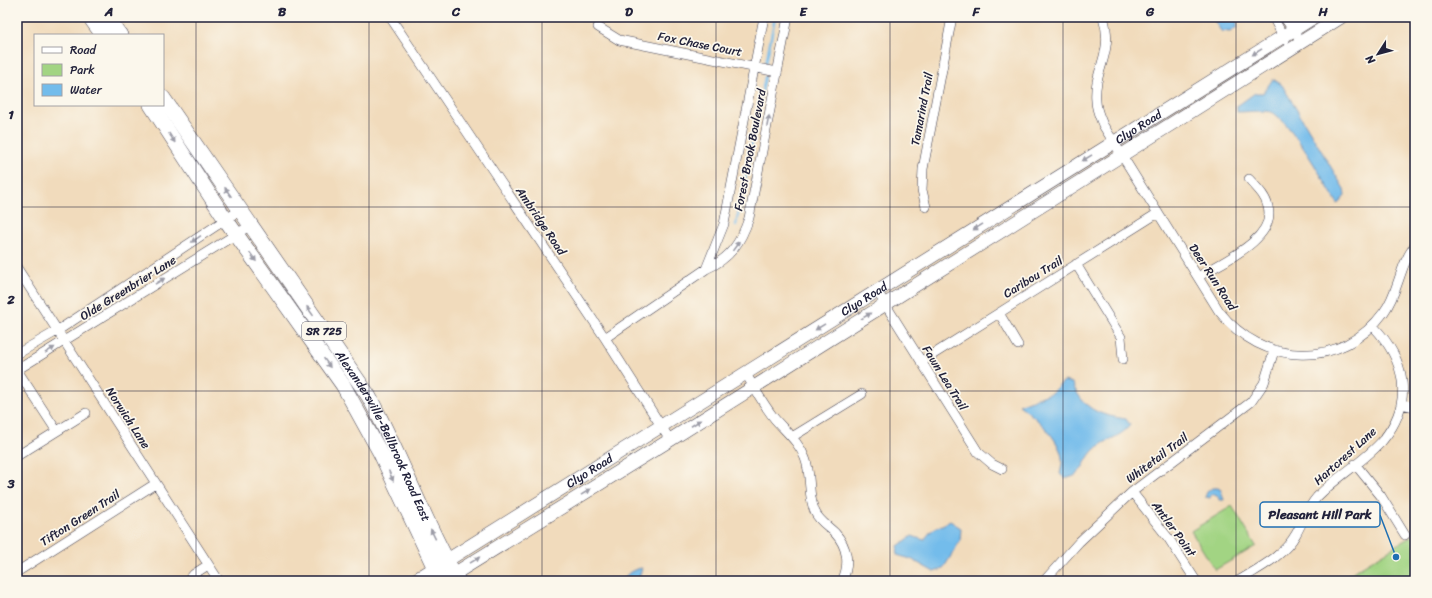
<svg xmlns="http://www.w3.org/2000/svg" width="1432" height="598" font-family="Sriracha,sans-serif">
<rect width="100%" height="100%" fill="#fbf7ec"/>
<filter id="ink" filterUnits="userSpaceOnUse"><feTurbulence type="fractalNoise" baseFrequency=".025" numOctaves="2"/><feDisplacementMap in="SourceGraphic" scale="8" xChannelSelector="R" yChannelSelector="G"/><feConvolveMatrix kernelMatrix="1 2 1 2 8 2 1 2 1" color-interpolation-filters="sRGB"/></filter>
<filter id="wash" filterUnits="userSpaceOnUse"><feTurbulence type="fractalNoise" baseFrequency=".012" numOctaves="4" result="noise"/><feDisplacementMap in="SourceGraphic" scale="16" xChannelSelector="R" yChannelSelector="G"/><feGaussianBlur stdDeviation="0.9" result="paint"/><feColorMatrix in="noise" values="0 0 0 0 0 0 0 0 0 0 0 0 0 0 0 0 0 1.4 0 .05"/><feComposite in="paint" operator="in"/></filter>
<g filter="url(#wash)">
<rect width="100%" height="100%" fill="#f1dbbc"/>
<path fill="#a2d483" stroke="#627b5f" d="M1232 506 1256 546 1215 570 1191 531Z
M1415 534V581H1338Z"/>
<path fill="#73bceb" stroke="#4a6f93" d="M1212 17H1237V27L1230 32 1221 31Z
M1273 79 1282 85 1344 189 1345 196 1338 204C1326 185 1290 119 1271 112 1265 110 1245 112 1237 112V106L1255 93H1263Z
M1064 381 1072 383C1084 410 1099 415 1126 419L1130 425C1121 438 1102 440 1092 452 1082 464 1082 478 1064 478L1060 474C1061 469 1063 463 1062 458 1059 437 1035 417 1019 405L1051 393Z
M1212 488H1218L1221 490 1224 500H1219L1218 496 1215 494 1211 495 1210 498 1205 497 1207 492Z
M950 521 961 528 960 541 943 569 934 572 911 559 897 555 898 546 912 536 924 540 932 530Z
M642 568 638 581H623C626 573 634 569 642 568Z"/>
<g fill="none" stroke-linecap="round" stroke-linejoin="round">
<path stroke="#73bceb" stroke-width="2.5" d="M766 63 775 17
M736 225 765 77"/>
</g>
</g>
<g filter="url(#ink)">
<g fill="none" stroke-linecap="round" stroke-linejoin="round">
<g stroke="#413e4e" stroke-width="10">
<path id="street" d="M390 17 605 338 670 440
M1103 17C1115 53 1093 69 1096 101 1096 110 1100 117 1103 125L1219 311C1262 367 1342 370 1384 312 1399 292 1399 265 1415 246
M1273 17 1285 40
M1284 17 1296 34
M598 27 619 40 777 72
M926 207 922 190 923 169 952 17
M1076 264 1121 337 1123 359
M17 268 219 581
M706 269 724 224 764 17
M1198 277C1220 263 1277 239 1268 207 1266 196 1257 188 1249 179
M877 291 978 452 992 464 1002 469
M999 313 1018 345
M605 338 706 269C730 259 741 242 749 218L788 17
M17 354 57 331 240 210
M921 362 1158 213
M17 370 251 225
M17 370 56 430
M746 374C755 389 763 404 774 418 785 431 799 442 805 458 812 475 807 495 815 512 819 521 828 526 835 533 848 547 850 565 842 581
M1401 404 1415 407
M792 437 862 394
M17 456 86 413
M1355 464 1381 496 1405 535
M1132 492 1169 539 1196 581
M17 572 155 484
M188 581 194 574 208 565
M1044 581 1079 542 1132 492 1251 402 1264 383 1274 351
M1238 581C1259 568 1284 556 1296 534 1303 522 1307 508 1317 497 1337 476 1364 462 1383 440 1415 401 1405 359 1373 326"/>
</g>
<g stroke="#413e4e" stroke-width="14">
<g id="secondary">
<path d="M446 579 670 440 1341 17"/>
<path id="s1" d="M414 581 1314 17"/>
</g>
</g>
<g stroke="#413e4e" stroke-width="16">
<g id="primary">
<path d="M90 17 103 35"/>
<path d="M106 17 120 35"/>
<path id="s2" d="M163 98 368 395C401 455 423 521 458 581"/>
<path d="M151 105 226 220 343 385 381 454 441 581"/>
</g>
</g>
<use href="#street" stroke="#fff" stroke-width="9"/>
<use href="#secondary" stroke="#fff" stroke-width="13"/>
<use href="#primary" stroke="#fff" stroke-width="15"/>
</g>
<defs><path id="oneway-solid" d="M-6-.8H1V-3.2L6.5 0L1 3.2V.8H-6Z"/></defs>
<g fill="#9c9ca7">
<use href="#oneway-solid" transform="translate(1257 52) rotate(148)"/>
<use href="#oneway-solid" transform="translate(768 121) rotate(-79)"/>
<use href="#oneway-solid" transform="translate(172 138) rotate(57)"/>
<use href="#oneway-solid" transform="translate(1087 158) rotate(148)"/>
<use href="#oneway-solid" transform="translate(228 192) rotate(-125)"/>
<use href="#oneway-solid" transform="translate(978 227) rotate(148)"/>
<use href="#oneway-solid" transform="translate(196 239) rotate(146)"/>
<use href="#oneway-solid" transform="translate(736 246) rotate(-54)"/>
<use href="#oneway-solid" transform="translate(253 257) rotate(55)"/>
<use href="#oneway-solid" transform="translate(160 281) rotate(-32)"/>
<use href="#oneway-solid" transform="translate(310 311) rotate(-125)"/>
<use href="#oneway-solid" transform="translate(866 316) rotate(-32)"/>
<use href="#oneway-solid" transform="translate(820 327) rotate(148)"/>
<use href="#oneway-solid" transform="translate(50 350) rotate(-31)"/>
<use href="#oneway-solid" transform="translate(327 363) rotate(55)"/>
<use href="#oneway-solid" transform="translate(696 423) rotate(-33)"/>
<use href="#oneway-solid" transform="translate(391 476) rotate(66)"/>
<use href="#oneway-solid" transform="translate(586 492) rotate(-32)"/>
<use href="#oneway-solid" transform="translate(433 534) rotate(-116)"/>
<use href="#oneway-solid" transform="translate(475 560) rotate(-32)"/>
</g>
</g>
<path fill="none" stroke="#22223b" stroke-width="1" stroke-opacity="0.55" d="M196 17V581M369 17V581M542 17V581M716 17V581M890 17V581M1063 17V581M1236 17V581M17 207H1415M17 391H1415"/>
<g text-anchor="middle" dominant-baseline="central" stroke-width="3.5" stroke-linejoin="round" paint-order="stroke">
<rect fill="#fbf7ec" stroke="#636270" stroke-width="1" x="302" y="322" width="44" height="18" rx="3"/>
<g font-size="11" font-weight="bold" fill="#22223b">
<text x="324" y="331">SR 725</text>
</g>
<g font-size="12" fill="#22223b" stroke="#fbf7ec">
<text transform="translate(700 44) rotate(11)">Fox Chase Court</text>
<text transform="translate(922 109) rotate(-79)">Tamarind Trail</text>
<text stroke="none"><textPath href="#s1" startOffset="855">Clyo Road</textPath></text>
<text transform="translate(750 150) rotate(-79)">Forest Brook Boulevard</text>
<text transform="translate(541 221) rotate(56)">Ambridge Road</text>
<text transform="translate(1033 277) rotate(-32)">Caribou Trail</text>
<text transform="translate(1213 277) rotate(57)">Deer Run Road</text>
<text transform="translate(128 288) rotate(-32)">Olde Greenbrier Lane</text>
<text stroke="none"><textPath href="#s1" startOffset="531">Clyo Road</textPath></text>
<text transform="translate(945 378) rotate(58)">Fawn Lea Trail</text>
<text transform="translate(128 418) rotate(57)">Norwich Lane</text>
<text stroke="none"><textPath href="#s2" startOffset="404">Alexandersville-Bellbrook Road East</textPath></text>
<text transform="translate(1345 456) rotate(-42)">Hartcrest Lane</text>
<text transform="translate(1157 458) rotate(-37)">Whitetail Trail</text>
<text stroke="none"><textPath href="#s1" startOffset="207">Clyo Road</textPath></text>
<text transform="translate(80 518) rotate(-33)">Tifton Green Trail</text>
<text transform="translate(1174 529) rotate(54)">Antler Point</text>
</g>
</g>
<path fill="none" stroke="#1f6fb2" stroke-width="1.5" d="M1396 557L1380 515"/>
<circle fill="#1f6fb2" stroke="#fbf7ec" stroke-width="1.5" cx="1396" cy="557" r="4"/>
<rect fill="#fbf7ec" stroke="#1f6fb2" stroke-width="1.5" x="1260" y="502" width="120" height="25" rx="4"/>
<g font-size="13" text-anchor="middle" font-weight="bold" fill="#22223b">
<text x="1320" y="519">Pleasant Hill Park</text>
</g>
<rect width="1432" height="598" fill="none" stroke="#fbf7ec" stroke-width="44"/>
<rect x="34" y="34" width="130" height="72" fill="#fbf7ec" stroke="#a4a2a5"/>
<rect x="42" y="47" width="20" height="6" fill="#ffffff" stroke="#a4a2a5"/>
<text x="70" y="54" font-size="12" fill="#22223b">Road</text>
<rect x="42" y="64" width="20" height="12" fill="#a2d483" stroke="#a4a2a5"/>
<text x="70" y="74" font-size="12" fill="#22223b">Park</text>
<rect x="42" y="84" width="20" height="12" fill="#73bceb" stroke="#a4a2a5"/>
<text x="70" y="94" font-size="12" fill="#22223b">Water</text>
<g transform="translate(1378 54) rotate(234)" stroke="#fbf7ec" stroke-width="3" paint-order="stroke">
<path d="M0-3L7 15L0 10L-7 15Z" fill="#22223b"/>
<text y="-6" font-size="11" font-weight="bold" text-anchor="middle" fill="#22223b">N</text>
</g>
<rect x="22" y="22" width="1388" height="554" fill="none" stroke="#22223b" stroke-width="1.5"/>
<g font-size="13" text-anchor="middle" font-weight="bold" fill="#22223b">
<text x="109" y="16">A</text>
<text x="282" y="16">B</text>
<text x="456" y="16">C</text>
<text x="629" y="16">D</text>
<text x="803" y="16">E</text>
<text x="976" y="16">F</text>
<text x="1150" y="16">G</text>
<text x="1323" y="16">H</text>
<text x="11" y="119">1</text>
<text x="11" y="304">2</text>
<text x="11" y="488">3</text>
</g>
</svg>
